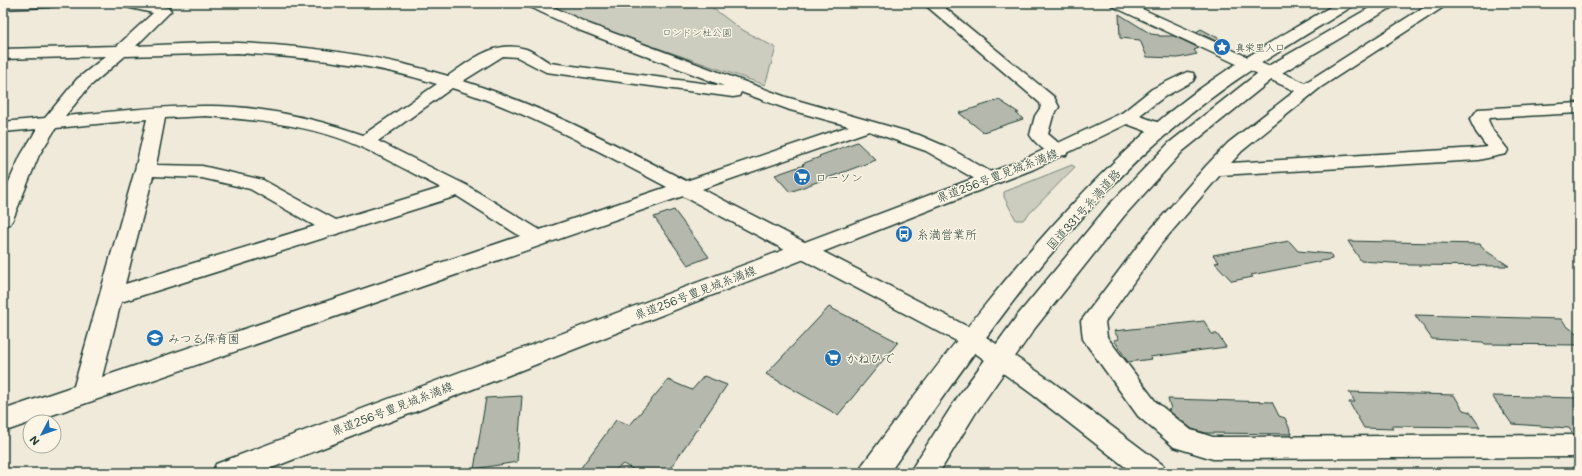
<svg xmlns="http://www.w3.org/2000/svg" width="1582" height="476" font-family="Mali,'Klee One',sans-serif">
<rect width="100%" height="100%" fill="#efeada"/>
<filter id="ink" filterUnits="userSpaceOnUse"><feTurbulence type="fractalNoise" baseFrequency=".025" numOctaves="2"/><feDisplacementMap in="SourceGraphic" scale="8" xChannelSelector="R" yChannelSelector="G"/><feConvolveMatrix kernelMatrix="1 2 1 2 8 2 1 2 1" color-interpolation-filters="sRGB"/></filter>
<g filter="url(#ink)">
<path fill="#cccdbf" stroke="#76857a" d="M544 3H706L739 28 776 48 765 85 591 25Z
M1072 165 1075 167 1023 220H1016L1004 197V192Z"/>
<path fill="#b5b9ad" stroke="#1f3d34" d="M1119 14 1151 34 1159 35V36H1174L1199 48 1194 50 1197 54 1178 58 1147 57 1140 40 1120 38Z
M1201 29 1220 39 1216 41 1196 32Z
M999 100 1019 113H1016L1023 119 983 132 959 113Z
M857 142 876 160 790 192 775 175 804 165 802 164 820 157 819 156Z
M674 210 709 257 688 265 654 217Z
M1289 241 1298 251 1331 254 1332 259 1251 275 1253 277 1232 281 1215 263 1219 262 1213 255Z
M1348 241 1480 244 1486 251 1509 266 1408 265 1407 264 1361 261Z
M829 307 898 342 838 415 766 374Z
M1415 315 1561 319 1568 327 1579 335V345L1485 344 1483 342 1432 339Z
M1204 321 1212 334H1217L1226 347 1150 357 1152 359 1128 362 1114 340 1119 339 1114 331Z
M704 376 727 385 667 473H640L623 464 611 473H577L616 420 630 425 668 380 692 390Z
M1349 392 1454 395 1463 410 1470 412 1480 427 1391 426 1393 429 1364 428 1349 402H1355Z
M522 396 517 462 474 469 486 398Z
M1492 396 1579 398V434H1573L1569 428 1512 424Z
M1168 399 1272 402 1279 416 1285 418 1292 434 1206 433 1192 429 1168 410 1171 409Z"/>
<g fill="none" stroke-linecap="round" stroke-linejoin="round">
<g stroke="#1f3d34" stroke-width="3">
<path id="minor" d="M3 3H55L53 6 48 7 3 9Z
M120 3H147L169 8 171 11 136 46C170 45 204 42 239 43 309 46 380 55 448 76 471 60 496 39 526 49 534 52 542 58 550 63L724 86 579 30 528 6 526 3H545L589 24 786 97 919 135 949 148 996 175 999 179 996 183 989 185 982 183 926 151 869 131 702 189 980 333 1050 380 1163 465 1167 473H1133L1032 394 964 345 683 196 3 432V410L74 386 135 170 147 119 56 128 39 155 13 219 10 224 3 226V195L21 155 37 129 3 132V122L45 118 77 79 106 56 3 59V49L117 46 153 13 122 6ZM238 53C306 58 372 63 437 84L363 135C315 118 256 105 205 106 158 106 111 112 65 116L89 87 125 56ZM503 56 517 57 546 72 733 97 739 96 741 92 790 110 849 126 686 181C613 143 541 105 463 81ZM452 88C528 112 597 150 667 187L540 230 466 185 378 141ZM206 116C256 120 313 125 359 146 387 159 414 174 441 188L336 220 263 180 202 166 156 165 165 118ZM153 176 202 178 250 189 315 226 125 284ZM457 196 520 236 102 377 121 302Z
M923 3H939L1054 97 1059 107 1053 116 1048 134 1068 151 1066 155C1052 158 1037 146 1030 135L1035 116 1041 107 1040 103Z
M1110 3H1129L1305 83 1430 3H1447L1445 6 1321 87 1242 151 1231 163 1478 148 1487 147 1476 132 1470 120 1478 109 1579 103V113L1489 118 1488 120 1493 131 1508 150 1506 154 1478 160 1220 175 1160 245 1105 322 1107 337 1156 402 1191 430 1213 437 1579 435V457L1213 459 1174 447 1138 416 1087 345 1083 339 1081 321 1146 235 1206 166 1228 143 1295 91 1112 6Z
M1187 72 1193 73 1195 77 1193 81 1164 97 1132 121 1126 122 1120 121 1117 117 1152 89Z"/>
</g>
<g stroke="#1f3d34" stroke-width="3">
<path id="major" d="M1126 111 1168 126 1170 130 1168 134 1161 136 1154 134 1127 124 1034 169 259 473H212L216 464 1020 161Z"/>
</g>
<g stroke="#1f3d34" stroke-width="3">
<path id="highway" d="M1337 3H1356L1353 6C1289 45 1225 83 1169 132 1058 227 973 355 889 473H859L863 464C952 346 1041 224 1153 126 1209 77 1274 40 1337 3Z
M1378 3H1397L1394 6 1275 77 1183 151 1124 216 1035 328 975 414 939 473H909L957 398 1017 316 1108 206 1169 143 1263 69Z"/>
</g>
<use href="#minor" fill="#fcf5e5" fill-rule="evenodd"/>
<use href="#major" fill="#fcf5e5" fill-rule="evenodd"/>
<use href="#highway" fill="#fcf5e5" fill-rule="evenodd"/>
</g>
</g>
<defs>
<g id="sight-disc" transform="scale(0.9)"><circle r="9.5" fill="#1f6fb2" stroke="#fcf5e5"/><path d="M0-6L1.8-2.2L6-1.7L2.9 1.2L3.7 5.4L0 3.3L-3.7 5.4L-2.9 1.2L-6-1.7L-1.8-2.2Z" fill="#fff"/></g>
<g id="supermarket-disc" transform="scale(0.9)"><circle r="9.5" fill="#1f6fb2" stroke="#fcf5e5"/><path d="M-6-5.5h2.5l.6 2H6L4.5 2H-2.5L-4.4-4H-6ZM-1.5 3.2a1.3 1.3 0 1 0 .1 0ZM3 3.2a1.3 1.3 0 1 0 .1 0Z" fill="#fff"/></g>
<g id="bus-disc" transform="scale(0.9)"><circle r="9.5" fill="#1f6fb2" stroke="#fcf5e5"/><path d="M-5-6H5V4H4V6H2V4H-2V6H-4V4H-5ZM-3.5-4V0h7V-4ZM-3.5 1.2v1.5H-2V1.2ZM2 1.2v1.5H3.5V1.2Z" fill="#fff"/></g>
<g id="school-disc" transform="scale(0.9)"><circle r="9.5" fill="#1f6fb2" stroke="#fcf5e5"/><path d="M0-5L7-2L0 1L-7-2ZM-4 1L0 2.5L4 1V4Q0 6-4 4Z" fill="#fff"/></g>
</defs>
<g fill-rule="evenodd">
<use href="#sight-disc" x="1222" y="47"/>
<use href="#supermarket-disc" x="802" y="177"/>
<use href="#bus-disc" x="904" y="234"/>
<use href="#school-disc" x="155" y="338"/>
<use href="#supermarket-disc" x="833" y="358"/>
</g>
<g text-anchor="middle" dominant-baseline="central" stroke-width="3" stroke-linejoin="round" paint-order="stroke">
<g font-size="10" fill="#425a50" stroke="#fcf5e5">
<text x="697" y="32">ロンドン杜公園</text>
</g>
<g font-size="10" fill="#1f3d34" stroke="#fcf5e5" text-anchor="start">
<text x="1235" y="47">真栄里入口</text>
</g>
<g font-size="12" fill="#1f3d34" stroke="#fcf5e5">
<text transform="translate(997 175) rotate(-21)">県道256号豊見城糸満線</text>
<text transform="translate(1083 209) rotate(-48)">国道331号糸満道路</text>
<text transform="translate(695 292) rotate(-21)">県道256号豊見城糸満線</text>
<text transform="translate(392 408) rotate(-21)">県道256号豊見城糸満線</text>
</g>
<g font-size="12" fill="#1f3d34" stroke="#fcf5e5" text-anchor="start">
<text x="815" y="177">ローソン</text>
<text x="917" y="234">糸満営業所</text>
<text x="168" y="338">みつる保育園</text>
<text x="846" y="358">かねひで</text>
</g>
</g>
<rect width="1582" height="476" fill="none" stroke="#fcf5e5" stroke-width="16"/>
<rect x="8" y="8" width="1566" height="460" fill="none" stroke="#1f3d34" stroke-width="1.5" filter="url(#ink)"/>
<g transform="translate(42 434) rotate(229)"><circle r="19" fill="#fcf5e5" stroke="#a4ab9e"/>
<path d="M0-3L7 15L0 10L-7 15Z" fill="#1f6fb2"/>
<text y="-6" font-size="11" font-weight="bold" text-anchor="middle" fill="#1f3d34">N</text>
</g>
</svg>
